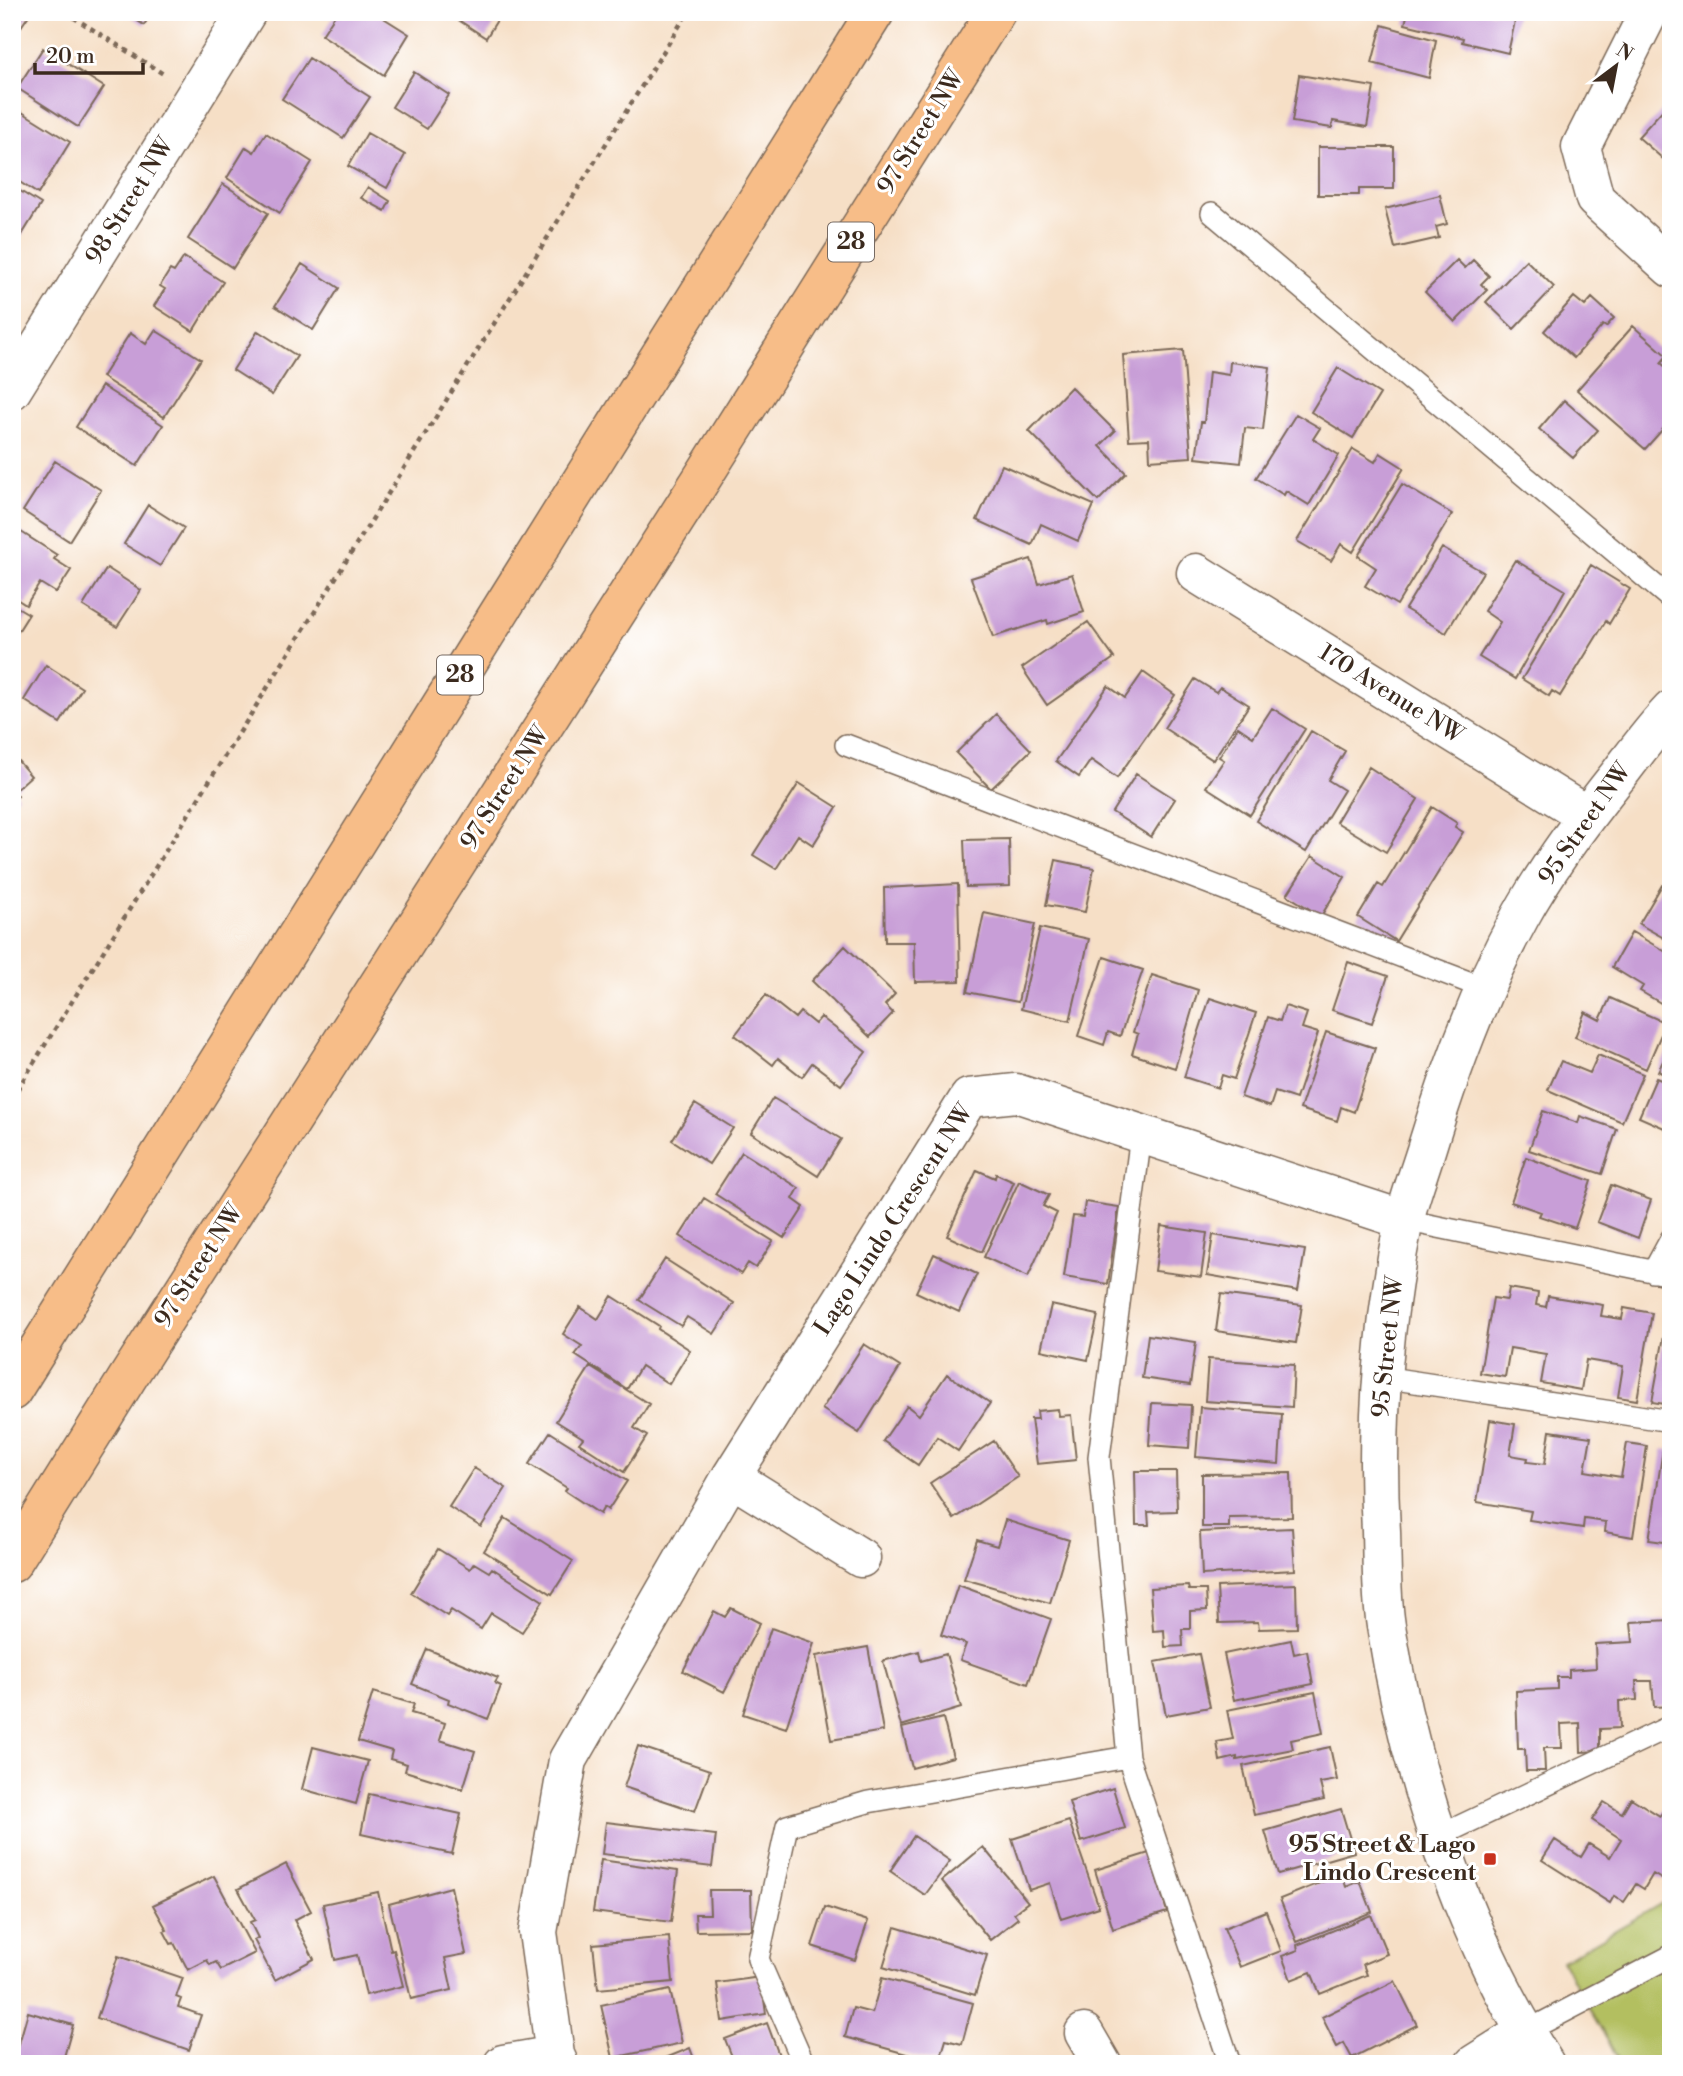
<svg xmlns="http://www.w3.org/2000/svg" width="1683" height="2076" font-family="'Libre Bodoni',serif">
<rect width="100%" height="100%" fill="#fff"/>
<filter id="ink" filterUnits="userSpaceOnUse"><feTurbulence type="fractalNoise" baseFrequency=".0143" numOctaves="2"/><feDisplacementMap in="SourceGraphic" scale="14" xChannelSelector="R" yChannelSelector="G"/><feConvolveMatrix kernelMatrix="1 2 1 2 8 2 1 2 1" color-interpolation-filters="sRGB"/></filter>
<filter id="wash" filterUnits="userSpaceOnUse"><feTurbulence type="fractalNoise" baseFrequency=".00686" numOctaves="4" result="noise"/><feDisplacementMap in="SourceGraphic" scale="28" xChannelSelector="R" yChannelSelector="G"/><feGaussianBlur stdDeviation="1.57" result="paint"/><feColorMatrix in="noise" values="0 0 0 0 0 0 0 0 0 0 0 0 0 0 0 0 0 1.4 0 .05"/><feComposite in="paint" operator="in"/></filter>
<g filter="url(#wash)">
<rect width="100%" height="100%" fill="#f6dfc6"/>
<path fill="#b3bf61" stroke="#777440" stroke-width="2" d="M1671 1898V2064H1621L1562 1961Z"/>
<g id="blocks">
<path fill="#c89ed7" d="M12 12H25L29 15 12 40Z
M124 12H152L144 25Z
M337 12H374L409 34 384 75 322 35Z
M452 12H502L486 38 451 15Z
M1408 12 1424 15 1425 12H1517L1508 53 1462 42 1463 38 1405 24Z
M1382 25 1436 40 1429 78 1372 63Z
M43 48 104 87 78 127 17 88Z
M309 58 370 97 343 138 282 99Z
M414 72 449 95 427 129 392 107Z
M1299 75 1374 87 1367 127 1333 121 1332 128 1292 122Z
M1667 105 1671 108V166L1638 137Z
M22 112 70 142 38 194 12 177V128Z
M266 133 312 162 280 213 227 178 246 147 254 152Z
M367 133 405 155 387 188 348 166Z
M1318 147H1394V189H1359V195H1318Z
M223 184 268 213 233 268 188 239Z
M12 186 41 204 20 238 12 233Z
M368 187 390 201 385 211 361 198Z
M1440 195 1447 224 1436 227 1439 238 1395 248 1385 209Z
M184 257 223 282 193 331 154 306 165 289 160 286 170 270 174 272Z
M1457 260 1465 268 1473 260 1489 276 1481 284 1487 290 1455 322 1425 292Z
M1526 260 1554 287 1514 329 1486 302Z
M302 264 339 288 313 330 275 306Z
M1574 297 1585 306 1592 298 1614 318 1606 327 1603 325 1574 358 1544 331Z
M1633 326 1667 356 1661 363 1671 372V420L1645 449 1577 390Z
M155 330 201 359 164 417 102 377 130 333 146 344Z
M258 331 297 356 272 395 233 370Z
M1183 350 1191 457 1150 460 1149 439 1129 440 1123 355Z
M1230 362 1270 367 1263 430 1245 428 1241 463 1196 458 1201 422H1204L1209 372 1229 375Z
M1338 368 1380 394 1353 438 1311 412Z
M102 386 163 425 137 466 76 427Z
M1071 387 1115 431 1100 446 1126 473 1098 501 1029 431Z
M1564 400 1598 430 1573 458 1539 429Z
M1296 414 1320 428 1313 439 1339 455 1309 505 1286 491 1284 495 1256 478Z
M1353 449 1375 462 1380 453 1404 468 1353 552 1341 544 1331 561 1297 541Z
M55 461 101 490 69 541 23 511Z
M1002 465 1094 505 1078 541 1041 524 1032 545 977 520Z
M1402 484 1452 514 1397 605 1365 586 1376 568 1358 556Z
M148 505 184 528 160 566 124 544Z
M18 530 57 555 54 559 71 570 56 593 40 583 26 605 12 596V539Z
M1442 548 1483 572 1446 633 1405 609Z
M1031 559 1039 584 1072 574 1084 612 1048 624 1047 620 993 637 971 578Z
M1515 560 1565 590 1515 679 1479 657 1500 622 1484 611Z
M1591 565 1630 589 1609 624 1606 621 1560 696 1552 691 1549 696 1522 679Z
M107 568 141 590 117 627 83 606Z
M12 604 29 614 12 641Z
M1088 622 1114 658 1047 705 1022 668Z
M46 665 82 688 60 723 24 700Z
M1143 672 1175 695 1117 778 1091 760 1079 777 1056 761 1108 686 1125 698Z
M1195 679 1216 692 1220 687 1249 705 1213 760 1164 728Z
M1272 708 1305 729 1250 815 1206 787 1224 760 1219 757 1238 727 1253 737Z
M996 714 1031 750 991 789 956 753Z
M1311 731 1345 751 1328 780 1344 790 1306 852 1256 821Z
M12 754 31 776 14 791 18 796 12 801Z
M1369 767 1418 799 1386 852 1336 822Z
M1136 774 1175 799 1151 837 1112 812Z
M799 783 837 807 813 845 798 835 776 869 753 855Z
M1432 807 1457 823 1455 827 1463 832 1396 941 1358 917 1378 884 1383 887Z
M1009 839 1010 886 966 887 964 840Z
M1312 856 1345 877 1321 916 1287 895Z
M1056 860 1094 868 1085 912 1046 905Z
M958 884 960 981 915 982 914 942H885L884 888Z
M1662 885 1671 890V942L1639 924Z
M984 913 1035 924 1018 1002 967 992Z
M1040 928 1089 939 1070 1021 1021 1009Z
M1632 932 1671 955V1009L1640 991 1643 986 1612 967Z
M845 946 895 994 885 1005 893 1013 870 1037 812 981Z
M1104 957 1143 970 1120 1036 1108 1032 1104 1045 1078 1036Z
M1348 962 1388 976 1372 1023 1332 1010Z
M1152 975 1198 990 1175 1068 1132 1054 1138 1034 1133 1032Z
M766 995 795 1018 800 1012 815 1024 821 1017 866 1052 841 1085 812 1063 802 1077 778 1058 773 1065 735 1035Z
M1210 998 1256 1013 1234 1079 1222 1075 1218 1088 1184 1077Z
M1610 998 1666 1023 1646 1069 1575 1037 1585 1012 1600 1020Z
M1285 1006 1307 1013 1302 1028 1318 1033 1296 1099 1275 1092 1270 1107 1241 1097 1268 1017 1280 1021Z
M1326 1032 1375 1048 1354 1112 1341 1107 1337 1121 1300 1109Z
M1671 1045V1078L1658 1071Z
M1598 1055 1643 1074 1622 1122 1548 1090 1561 1061 1590 1073Z
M1656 1078 1671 1084V1131L1639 1117Z
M773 1098 841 1139 818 1176 751 1133Z
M695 1104 733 1128 709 1164 672 1140Z
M1543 1111 1578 1123 1580 1116 1617 1129 1602 1174 1529 1150Z
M742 1152 799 1188 793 1199 804 1207 784 1238 715 1194Z
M1526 1157 1591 1181 1575 1228 1539 1216 1541 1212 1511 1202Z
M977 1170 995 1178 996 1174 1014 1182 982 1252 947 1236Z
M1019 1181 1049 1195 1043 1206 1057 1213 1028 1277 984 1257Z
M1611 1185 1651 1200 1638 1238 1597 1222Z
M704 1198 773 1241 756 1268 748 1263 741 1274 680 1236Z
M1085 1202 1119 1207 1108 1284 1064 1277 1073 1216 1083 1217Z
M1161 1226 1207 1233 1201 1277 1155 1271Z
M1213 1235 1305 1250 1298 1291 1207 1275Z
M934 1254 977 1274 959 1312 916 1292Z
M665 1259 734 1303 714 1334 687 1317 681 1326 639 1300Z
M1509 1288 1538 1293 1536 1305 1546 1307 1548 1296 1603 1305 1601 1316 1622 1319 1624 1308 1652 1313 1637 1400 1618 1397 1623 1366 1586 1360 1581 1390 1541 1383 1546 1354 1510 1348 1505 1377 1480 1373 1493 1298 1507 1300Z
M1221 1294 1302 1305 1296 1343 1216 1331Z
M612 1296 659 1326 658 1329 690 1350 669 1384 641 1366 627 1389 575 1355 582 1346 563 1334 580 1307 598 1319Z
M1051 1305 1098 1315 1088 1360 1041 1350Z
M1668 1314 1671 1315V1405L1652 1402Z
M1148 1335 1196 1342 1190 1385 1142 1378Z
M864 1344 900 1367 859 1433 822 1409Z
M1208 1359 1294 1365 1292 1407 1205 1401Z
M590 1367 649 1404 634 1428 647 1436 624 1472 579 1443 583 1438 556 1421Z
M947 1374 990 1403 958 1451 937 1437 918 1465 883 1441 907 1406 919 1415Z
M1152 1403 1191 1405 1189 1448 1149 1445Z
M1200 1407 1282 1414 1279 1464 1196 1457Z
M1058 1409 1059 1416 1071 1415 1076 1460 1037 1464 1031 1419H1038L1037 1411Z
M1490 1420 1515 1424 1510 1455 1528 1458 1527 1462 1545 1464 1550 1431 1591 1437 1585 1471 1621 1477 1627 1443 1647 1446 1633 1537 1605 1532 1606 1522 1584 1519 1583 1528 1529 1520 1531 1511 1477 1502Z
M550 1432 627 1481 608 1510 604 1507 600 1514 565 1491 567 1488 529 1464Z
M994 1441 1018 1477 954 1519 930 1483Z
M1663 1449 1671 1450V1543L1649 1540Z
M474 1468 506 1488 481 1527 449 1507Z
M1135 1471H1176L1177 1511 1148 1512 1149 1525H1136Z
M1291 1473 1292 1517 1229 1518V1527H1202V1474Z
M505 1518 573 1561 552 1594 484 1551Z
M1005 1520 1069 1540 1050 1603 964 1579 977 1540 997 1546Z
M1292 1528 1295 1570 1202 1575 1200 1532Z
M438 1549 470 1569 474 1563 489 1572 492 1568 543 1601 522 1632 491 1613 481 1629 451 1610 447 1616 411 1593Z
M1296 1584 1297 1628 1259 1629 1258 1622 1219 1623 1217 1587Z
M958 1585 1051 1619 1028 1684 960 1660 966 1644 941 1635Z
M1188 1586 1189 1590H1206L1207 1610 1190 1611V1629H1182L1183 1646 1165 1647 1164 1630 1153 1631 1150 1588Z
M731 1608 760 1623 724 1692 683 1671 714 1611 725 1617Z
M1671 1620V1706L1654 1707 1652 1681H1636L1637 1700 1619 1701 1620 1728 1600 1729V1751L1581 1752 1580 1723 1561 1724 1562 1748H1544L1545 1771H1526L1525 1749H1518L1516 1691 1557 1689V1677H1569V1670L1596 1668 1595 1644 1633 1642 1631 1622Z
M771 1628 814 1643 786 1728 743 1714Z
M1291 1640 1294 1654 1307 1651 1313 1684 1234 1700 1224 1654Z
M868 1647 883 1731 831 1740 816 1656Z
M427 1649 498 1678 495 1683 501 1686 488 1719 448 1703 449 1699 412 1684Z
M919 1651 921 1661 946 1654 961 1708 901 1726 883 1661Z
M1199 1654 1210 1707 1166 1715 1155 1662Z
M373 1692 414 1704 411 1713 445 1723 440 1740 475 1751 463 1789 405 1771 407 1764 390 1759 392 1751 358 1741Z
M1315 1692 1323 1733 1291 1740 1293 1749 1237 1760V1757L1220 1761 1217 1742 1233 1739 1227 1710Z
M943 1718 953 1757 912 1768 902 1728Z
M638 1746 710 1770 695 1811 624 1787Z
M313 1747 368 1761 356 1804 302 1789Z
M1330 1747 1337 1780 1320 1783 1324 1800 1254 1815 1243 1766Z
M1113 1788 1125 1828 1081 1842 1069 1802Z
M369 1794 461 1814 452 1854 361 1834Z
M1631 1798 1660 1816 1668 1803 1671 1805V1868L1663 1880 1653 1874 1644 1889 1636 1884 1624 1902 1614 1896 1610 1903 1542 1860 1555 1840 1581 1857 1589 1844 1610 1857 1621 1839 1592 1820 1604 1802 1622 1813Z
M1341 1809 1354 1852 1278 1874 1265 1831Z
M1069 1821 1099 1907 1061 1919 1050 1883 1029 1890 1012 1839Z
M606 1822 716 1835 712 1867 602 1854Z
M914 1836 950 1861 925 1895 890 1871Z
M983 1847 1028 1902 1014 1913 1018 1918 990 1940 942 1881Z
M1149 1853 1167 1912 1113 1929 1095 1870Z
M601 1860 678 1871 671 1922 593 1912Z
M286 1864 311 1911 294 1920 314 1959 275 1980 254 1940 258 1938 250 1922 255 1920 238 1889Z
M1342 1874 1346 1887 1360 1881 1372 1912 1297 1942 1280 1899Z
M214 1876 255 1953 221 1970 216 1962 210 1965 207 1960 188 1970 174 1943 171 1944 164 1931 167 1930 153 1905Z
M451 1887 466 1954 445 1958 452 1990 411 1999 389 1904Z
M709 1890H751L752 1930 696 1931 695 1914H710Z
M378 1892 391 1951 394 1950 403 1986 366 1995 357 1955 335 1960 323 1904Z
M825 1907 868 1921 855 1960 812 1946Z
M1266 1911 1281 1951 1240 1967 1224 1928Z
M1371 1915 1387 1954 1363 1964 1367 1975 1320 1994 1311 1972 1291 1980 1282 1956 1298 1950 1297 1945Z
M895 1927 987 1955 975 1995 883 1967Z
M669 1937 673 1982 598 1989 593 1944Z
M118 1956 183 1978 176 1997 181 1999 178 2007 201 2015 189 2050 97 2018Z
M761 1977 766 2014 722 2021 717 1983Z
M882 1978 973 2003 962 2044 946 2040 939 2063 845 2037 853 2008 872 2013Z
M1395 1981 1417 2025 1352 2058 1344 2043 1337 2047 1322 2017Z
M670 1990 682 2043 613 2058 601 2005Z
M28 2012 73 2025 62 2064H35L15 2058Z
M767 2023 780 2058 767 2064H735L725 2039Z
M690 2048 696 2064H651Z"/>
</g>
</g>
<g filter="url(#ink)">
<use href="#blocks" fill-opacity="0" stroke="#7c6959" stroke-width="2"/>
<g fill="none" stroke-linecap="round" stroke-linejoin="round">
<g stroke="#7c6959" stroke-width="24">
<path id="service" d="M1212 213 1671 599
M846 745 1484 988
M1404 1220 1671 1275
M1653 1272 1671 1239
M1382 1377 1671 1421
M1128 1757 1230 2064
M1439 1836 1671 1726
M1525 2032 1671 1956
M804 2064 758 1959 787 1826 868 1802 1128 1757 1099 1457 1141 1135"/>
</g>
<g stroke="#7c6959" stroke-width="41">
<path id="minor" d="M1649 12 1581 147 1595 199 1671 268
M12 390 247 12
M1196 573 1586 815
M731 1477 861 1558
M1084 2033 1102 2064
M503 2064 555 2055
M559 2064 555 2055 538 1932 568 1760 731 1477 969 1098 1016 1093 1404 1220
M1474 2064 1525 2032"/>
</g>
<g stroke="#7c6959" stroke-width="41">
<path id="tertiary" d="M1545 2064C1463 1935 1410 1776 1386 1626 1381 1595 1382 1562 1381 1531 1375 1429 1383 1325 1403 1225 1409 1199 1419 1173 1427 1147 1451 1068 1480 990 1520 917 1548 866 1584 818 1620 773 1636 752 1652 730 1671 710"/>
</g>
<g stroke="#7c6959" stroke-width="41">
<path id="primary" d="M12 1391 875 12
M12 1563 128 1377 706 472 996 12"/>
</g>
<path stroke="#7c6959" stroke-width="4.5" stroke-dasharray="5 5" stroke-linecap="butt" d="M65 12 165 75
M12 1098 688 12"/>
<use href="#service" stroke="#fff" stroke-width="21"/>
<use href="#minor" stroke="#fff" stroke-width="38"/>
<use href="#tertiary" stroke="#fff" stroke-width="38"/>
<use href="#primary" stroke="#f7bd88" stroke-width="38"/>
</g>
</g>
<rect fill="#c8321e" stroke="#fff" stroke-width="2.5" x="1483" y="1852" width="14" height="14" rx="3.5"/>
<g text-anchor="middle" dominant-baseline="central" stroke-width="6" stroke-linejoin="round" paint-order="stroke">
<g fill="#fff" stroke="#766a62" stroke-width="2">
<rect x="828" y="222.5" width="46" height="39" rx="5"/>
<rect x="437" y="655.5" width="46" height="39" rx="5"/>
</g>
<g font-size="23" font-weight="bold" fill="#3b2a1e">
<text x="851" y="242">28</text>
<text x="460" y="675">28</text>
</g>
<g font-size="24" fill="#3b2a1e" stroke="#fff">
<text transform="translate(921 132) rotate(-58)">97 Street NW</text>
<text transform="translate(130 201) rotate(-58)">98 Street NW</text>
<text transform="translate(1391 694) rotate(32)">170 Avenue NW</text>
<text transform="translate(505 788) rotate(-57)">97 Street NW</text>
<text transform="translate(1585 824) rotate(-55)">95 Street NW</text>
<text transform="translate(894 1220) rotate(-57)">Lago Lindo Crescent NW</text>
<text transform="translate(199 1266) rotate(-57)">97 Street NW</text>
<text transform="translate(1388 1347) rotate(-84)">95 Street NW</text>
</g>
<g font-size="24" font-weight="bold" fill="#3b2a1e" stroke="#fff" text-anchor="end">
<text x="1476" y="1845">95 Street &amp; Lago<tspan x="1476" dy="28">Lindo Crescent</tspan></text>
</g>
</g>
<rect width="1683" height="2076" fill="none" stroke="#fff" stroke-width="42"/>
<g transform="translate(1616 66) rotate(32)" stroke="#ffffff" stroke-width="5" paint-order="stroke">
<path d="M0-5L12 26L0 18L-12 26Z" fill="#3b2a1e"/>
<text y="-10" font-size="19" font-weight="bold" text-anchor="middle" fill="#3b2a1e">N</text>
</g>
<path d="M35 63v10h108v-10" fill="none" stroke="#3b2a1e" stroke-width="3.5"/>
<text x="46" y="63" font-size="21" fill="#3b2a1e" stroke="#ffffff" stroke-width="5" paint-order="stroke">20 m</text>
</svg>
